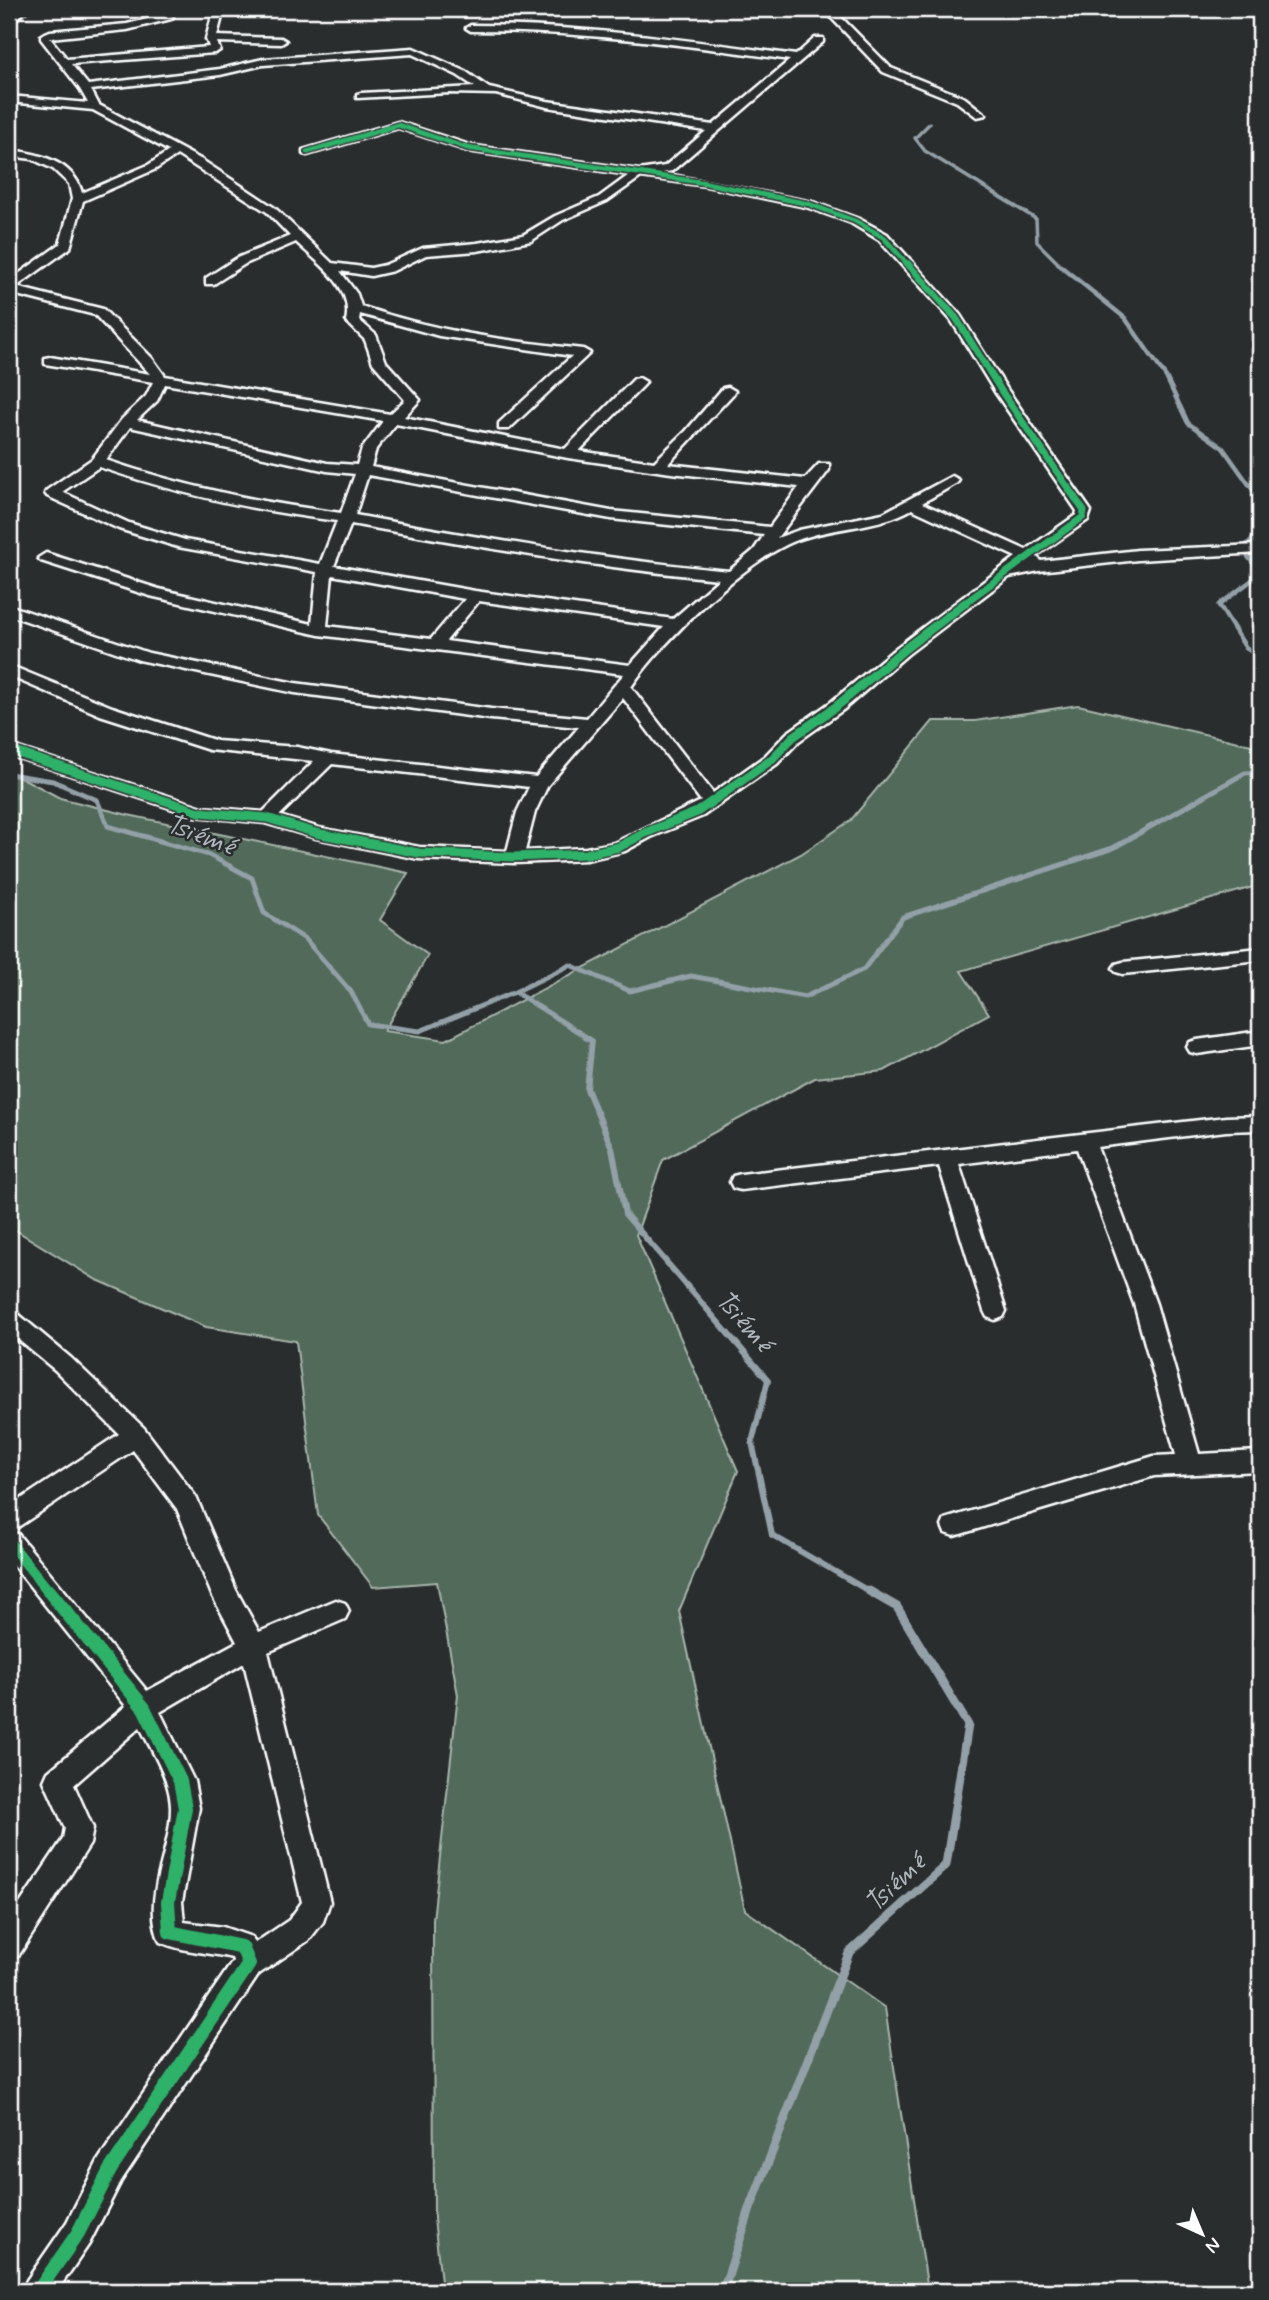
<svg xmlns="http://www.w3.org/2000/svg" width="1269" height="2300" font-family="Mynerve,sans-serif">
<rect width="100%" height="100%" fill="#2a2d2e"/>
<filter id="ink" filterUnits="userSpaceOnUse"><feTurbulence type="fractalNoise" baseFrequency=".0143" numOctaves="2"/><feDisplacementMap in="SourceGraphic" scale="14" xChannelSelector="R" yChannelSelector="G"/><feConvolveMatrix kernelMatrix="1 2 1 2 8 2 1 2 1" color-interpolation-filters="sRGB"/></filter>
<g filter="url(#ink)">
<path fill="#516b5a" stroke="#a8b5ac" stroke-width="2" d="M1078 705 1260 747V885L961 971 989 1014 884 1071 815 1078 663 1160 636 1235 738 1471 679 1611 745 1910 885 2008 928 2291H442L434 2219 433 1920 458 1695 437 1582 373 1587 318 1515 296 1341 206 1327 95 1279 9 1226V771L60 798 128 815 408 873 380 920 428 955 384 1031 446 1040 801 854 851 820 933 721H975Z"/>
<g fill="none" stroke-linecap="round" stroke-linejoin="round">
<path stroke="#93a0a8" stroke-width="3.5" d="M930 123 915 138 925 151 1036 219 1037 242 1061 266"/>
<path stroke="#93a0a8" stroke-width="4.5" d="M1058 264 1125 318 1166 377 1188 423 1223 448 1260 500
M1260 502 1253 539 1242 549 1260 572
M1219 605 1260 574"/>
<path stroke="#93a0a8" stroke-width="5" d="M1221 603 1219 605 1246 648 1260 657
M9 774 53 781 97 800 108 826 209 855 252 878 264 913 305 939 351 992 368 1024 420 1031 515 992 588 1038
M515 992 570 965 630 991 691 976 805 997 864 969 903 917 1113 848 1245 773 1260 772"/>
<path stroke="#93a0a8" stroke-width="6" d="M585 1037 592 1041 587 1089 612 1148 625 1214 768 1380 752 1442 772 1535 872 1593"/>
<path stroke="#93a0a8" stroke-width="9" d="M723 2291 750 2209 849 1953 946 1865 968 1725 897 1607 869 1591"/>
<g stroke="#fff" stroke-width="5">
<path id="street" d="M18 9H29L9 24V16Z
M214 9H224L217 36 281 38 286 41 281 44 217 42 220 50 215 53 71 64 88 85 220 69 263 59 413 48 465 71 489 88 547 101 713 125 790 60C684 45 578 31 471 31L466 28 471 25C580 25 688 40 796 55L815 38H823V42L672 171 662 173 813 202 859 219 887 234 960 315 1009 392 1091 511 1088 520 1036 556 1041 561 1138 550 1260 545V553L1138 560 1039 571 1009 577 908 654 843 710 799 741 777 764 703 816 651 837 625 851 586 860 514 863 419 859 316 838 265 823 194 816 9 755V745L202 807 263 812 314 761 209 750 100 715 9 676V665L112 707 217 741 297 747 331 754 536 777 579 727 491 719 295 693 139 660 9 615V605L149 653 295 683 491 709 587 718 624 674 319 635 150 596 41 561 38 558 46 553 159 589 312 624 317 572 178 547 119 529 47 496 45 493 47 490 92 459 122 419 146 396 153 382 45 364V358L50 357 150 374 95 315 9 293V281L60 244 72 199 69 184 53 169 32 159 9 156V150C37 153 74 161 82 193L148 165 169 151 93 110 9 102V96L88 103 80 89 41 39V35L50 31 127 24 168 14 173 17 171 19 127 30 50 38 67 59 209 47 206 39ZM412 54 457 75 475 87 361 93 357 94V98L449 93 496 94 547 107 706 131 665 166 639 170 469 145 398 122 303 150V154L307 155 398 128 467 151 629 175 599 197 555 216 523 235 477 243 423 248 385 265 371 268 332 263 275 208 202 160 99 105 91 90 220 75 263 65ZM177 155 267 212 290 236 237 258 206 278V284H214L245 264 296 242C318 263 354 287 346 321L365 340 373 363 405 400 390 414 165 376 152 358 103 309 16 287 70 248 83 201 156 169ZM641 177 706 186 806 207 851 223 879 240 951 320 995 392 1077 511 1076 515 1026 550 922 503 957 483 959 480 952 476 883 513 799 530 777 538 829 470V464H819L805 479 668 464 733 394 735 391 728 387 723 388 686 431 654 462 579 451 644 385 646 382 639 378 634 379 565 449 404 417 420 400 386 362 376 335 359 320 360 314 439 336 572 356 499 423V429H509L590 353 583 349C507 341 433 331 361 306L357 294 340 271 371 276 393 271 426 255 477 251 531 241 563 220 607 201ZM165 384 383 421 362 449 357 465 327 463 137 420 157 401ZM396 424 568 458 671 473 799 487 770 527 611 511 371 467 376 449ZM130 427 327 471 355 474 341 513C257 502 186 487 106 460ZM99 467C177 494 255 511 337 521L320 564 185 540 129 523 62 492ZM368 475 611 519 764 535 754 550 729 571C603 559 479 538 355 515ZM912 509 1016 557 896 648 831 702 787 733 765 756 713 793 631 687C663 640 751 554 803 538 840 526 878 528 912 509ZM351 524C474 546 595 568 719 579L673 619 475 591 334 566ZM332 575 465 599 431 639 327 626ZM479 601 664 627 630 665 446 641ZM623 698 701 801 614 843 586 848 525 851 535 812 548 785ZM332 764 529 787 517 812 507 851 419 847 319 828 279 816Z
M823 9H833L891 68 965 98 986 115 977 117 957 102 883 72Z
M1260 948V960L1123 974 1116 972 1113 968 1116 964 1123 962Z
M1260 1031V1045L1197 1054 1190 1052 1187 1047 1190 1042 1197 1040Z
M1260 1116V1130L1226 1131 1097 1147 1156 1304 1199 1454 1260 1451V1471L1154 1476 954 1536 945 1533 942 1526 945 1519 1154 1456 1176 1455 1134 1304 1077 1149 959 1164 1006 1311 1003 1317 995 1320 987 1317 984 1311 939 1166 741 1190 733 1188 730 1182 733 1176 741 1174 1226 1117Z
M9 1310 17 1313 71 1358 144 1428 196 1497 236 1590 259 1632 336 1600 345 1603 349 1611 345 1619 268 1652 330 1902 323 1922 309 1940 259 1974 121 2181 89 2244 57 2291H22L27 2280 67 2222 99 2159 233 1961 232 1958C207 1952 183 1952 160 1942 141 1898 171 1853 171 1808 171 1780 152 1752 140 1727L74 1785 93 1828 90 1844 19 1955 9 1959V1920L63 1839 65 1828 44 1781 48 1772 126 1706 9 1560V1531L18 1534 147 1691 237 1642 212 1595 177 1509 133 1450 18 1527 9 1530V1507L119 1434 55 1370 9 1332ZM244 1663 302 1902 289 1920 255 1943 252 1937 223 1927 184 1922 182 1902 199 1808 194 1781 160 1712Z"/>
</g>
<use href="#street" fill="#2a2d2e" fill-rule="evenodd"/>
<g stroke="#2a2d2e" stroke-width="8">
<path id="cycleway-far4" d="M307 152 398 125 467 148 706 183 809 204 855 221 883 237 909 266"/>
</g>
<g stroke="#2a2d2e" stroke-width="10">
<path id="cycleway-far3" d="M908 264 956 318 1002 392 1084 511 1083 517 962 605"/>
</g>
<g stroke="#2a2d2e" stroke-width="12">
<path id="cycleway-far2" d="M9 750 200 812 267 818 316 833 419 853 514 857 586 854 619 847 645 833 697 812 771 760 793 737 837 706 902 651 965 603"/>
</g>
<g stroke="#2a2d2e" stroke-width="16">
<path id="cycleway-far1" d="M9 1542 50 1593"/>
</g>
<g stroke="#2a2d2e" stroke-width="18">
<path id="cycleway" d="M38 2291 78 2233 110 2170 249 1964 242 1947 170 1932 168 1902 185 1808 180 1781 144 1708 49 1591"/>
</g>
<use href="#cycleway-far4" stroke="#2db169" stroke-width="5"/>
<use href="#cycleway-far3" stroke="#2db169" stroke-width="7"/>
<use href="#cycleway-far2" stroke="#2db169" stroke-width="9"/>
<use href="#cycleway-far1" stroke="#2db169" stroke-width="11"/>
<use href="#cycleway" stroke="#2db169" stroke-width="14"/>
</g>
</g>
<g text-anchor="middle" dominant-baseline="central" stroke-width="5" stroke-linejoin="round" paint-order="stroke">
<g font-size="26" font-style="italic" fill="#aeb7be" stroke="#2a2d2e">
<text transform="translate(200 836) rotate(21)">Tsiémé</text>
<text transform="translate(743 1322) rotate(49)">Tsiémé</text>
<text transform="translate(896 1884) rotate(-43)">Tsiémé</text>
</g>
</g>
<rect width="1269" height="2300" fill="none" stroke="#2a2d2e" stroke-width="35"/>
<rect x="18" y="18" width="1234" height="2265" fill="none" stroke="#fff" stroke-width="2.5" filter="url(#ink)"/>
<g transform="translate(1202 2234) rotate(136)" stroke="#2a2d2e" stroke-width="5" paint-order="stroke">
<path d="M0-5L12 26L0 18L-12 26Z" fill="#ffffff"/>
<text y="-10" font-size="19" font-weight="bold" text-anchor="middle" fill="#ffffff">N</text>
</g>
</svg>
